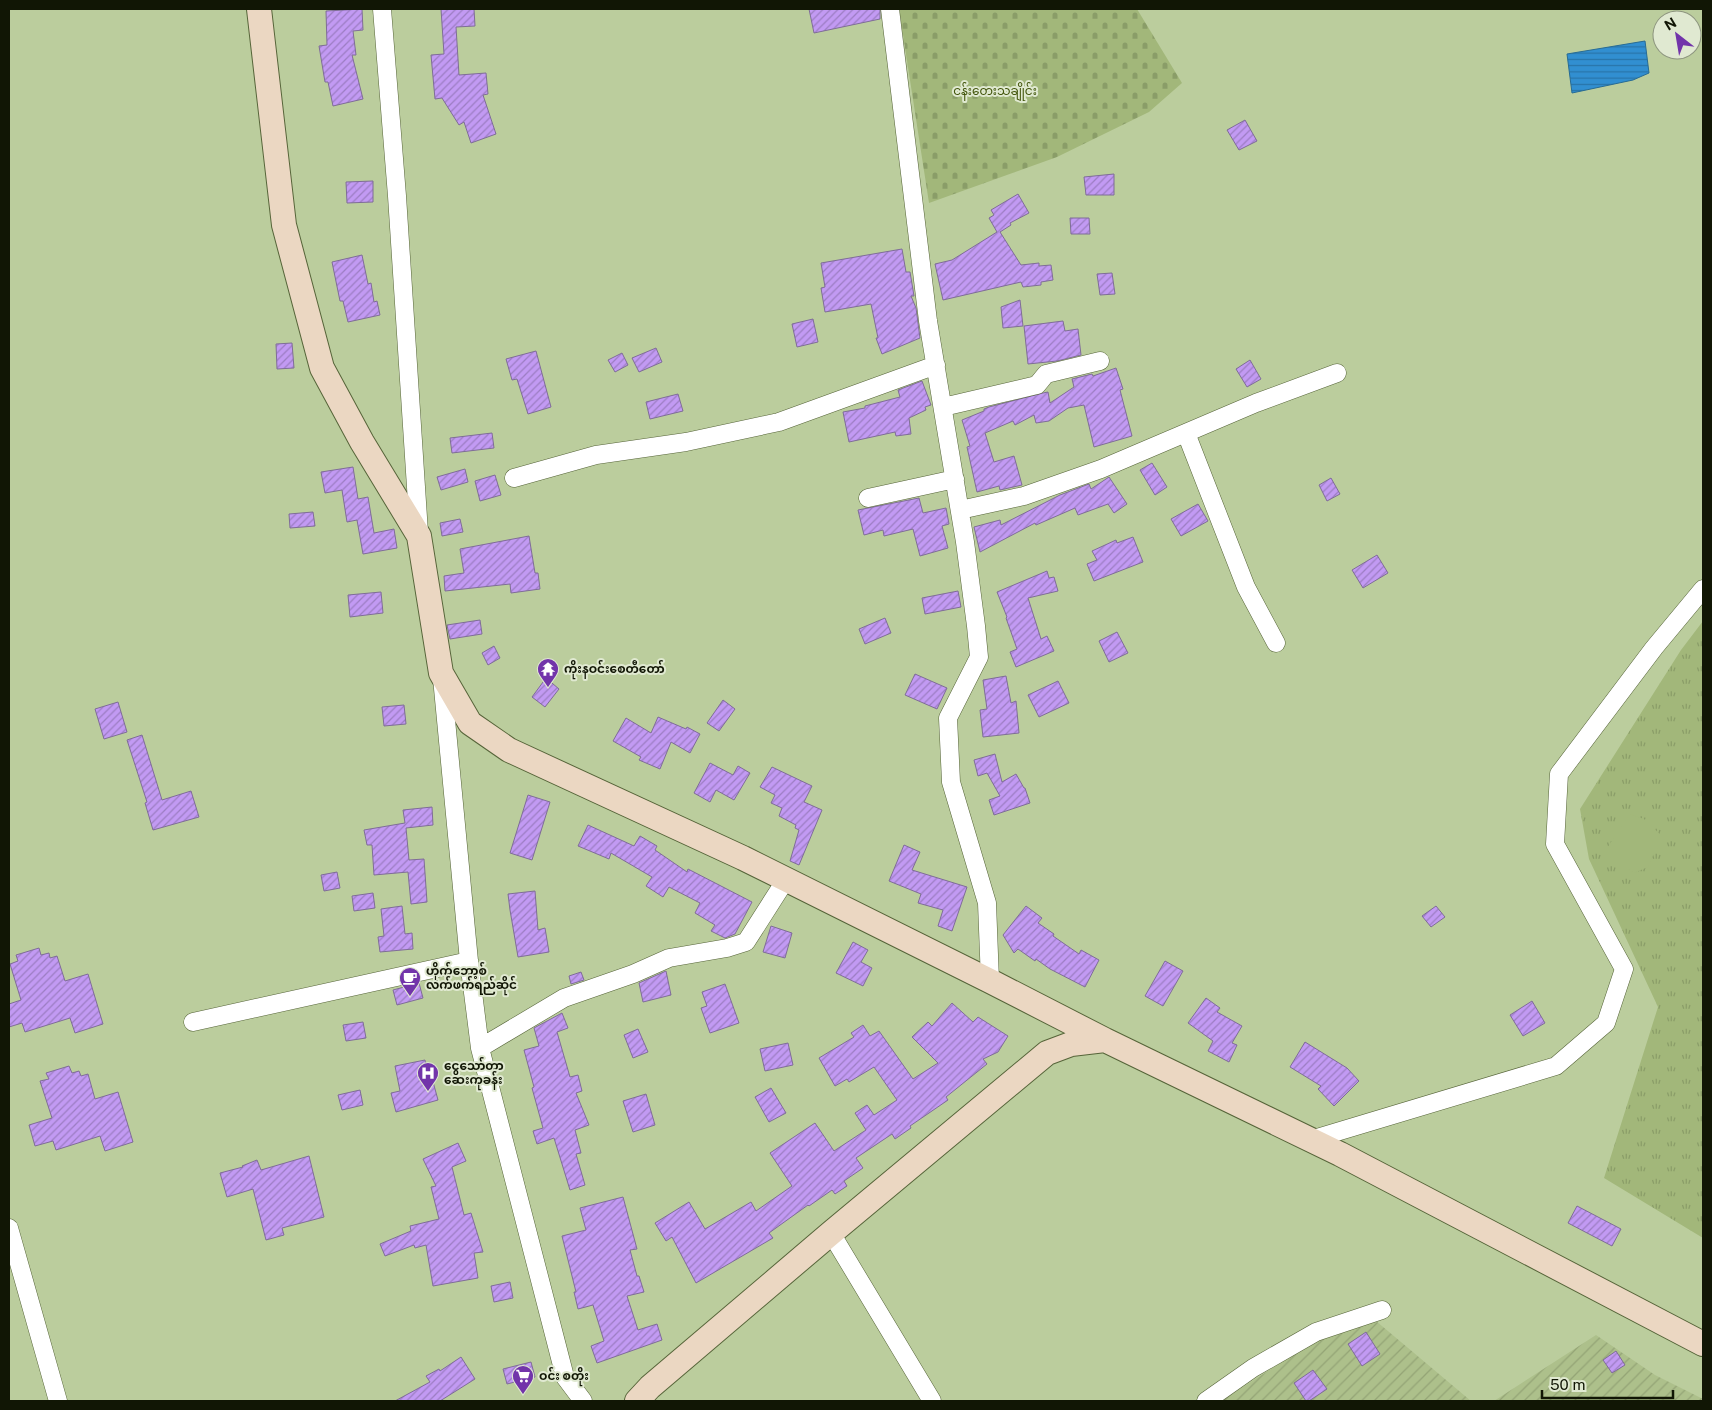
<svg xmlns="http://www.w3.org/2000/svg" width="1712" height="1410" font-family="'Public Sans','Noto Sans Myanmar',sans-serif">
<defs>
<pattern id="industrial-furrows" width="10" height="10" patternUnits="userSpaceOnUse" patternTransform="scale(1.25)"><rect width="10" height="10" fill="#adc08b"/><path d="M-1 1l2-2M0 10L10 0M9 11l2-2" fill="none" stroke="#94a476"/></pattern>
<pattern id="grass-tufts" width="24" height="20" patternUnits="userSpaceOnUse" patternTransform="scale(1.25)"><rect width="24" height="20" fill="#a2b77a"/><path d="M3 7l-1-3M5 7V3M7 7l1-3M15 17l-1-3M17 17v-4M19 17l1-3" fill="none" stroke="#8a9d68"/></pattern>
<pattern id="cemetery-stones" width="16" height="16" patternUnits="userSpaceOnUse" patternTransform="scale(1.25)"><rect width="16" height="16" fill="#a2b77a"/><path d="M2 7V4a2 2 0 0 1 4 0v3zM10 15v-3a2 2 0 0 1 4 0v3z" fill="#8a9d68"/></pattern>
<pattern id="water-rules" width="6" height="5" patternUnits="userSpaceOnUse" patternTransform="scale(1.25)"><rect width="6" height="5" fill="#318fd1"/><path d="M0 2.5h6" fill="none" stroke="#2874a8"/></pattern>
<pattern id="building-hatch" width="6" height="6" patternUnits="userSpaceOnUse" patternTransform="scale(1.25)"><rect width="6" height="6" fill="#c29af3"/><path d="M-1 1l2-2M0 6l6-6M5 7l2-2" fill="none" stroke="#9c7dc3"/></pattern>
</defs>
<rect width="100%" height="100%" fill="#bbcd9d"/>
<path fill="url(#industrial-furrows)" d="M1363 1310 1471 1401H1221Z
M1596 1335 1655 1375 1703 1399V1401H1494Z"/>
<path fill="url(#grass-tufts)" d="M1703 621V1238L1604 1178 1658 1007 1589 859 1580 809 1681 650Z"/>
<path fill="url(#cemetery-stones)" d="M899 9H1137L1182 83 1149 112 1057 157 929 203Z"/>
<path fill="#a2b77a" d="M1630 814 1644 819 1665 839 1654 853 1648 867 1634 873 1625 867 1605 851Z"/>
<path fill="url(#water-rules)" stroke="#276b94" d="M1645 41 1649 73 1633 80 1572 93 1567 54Z"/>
<path fill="url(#building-hatch)" stroke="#7f6d97" d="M362 9 363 30 353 31 356 55H352L363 99 333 106 328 82H325L319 46 327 45 326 11Z
M441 9H474L475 26 456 27 459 75 486 73 488 94 483 95 496 134 471 143 464 122 459 125 442 98 435 99 431 55 444 54Z
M809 9H880V19L814 33Z
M1245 120 1257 141 1239 150 1227 130Z
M1114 174V195H1086L1084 177Z
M373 181V202L347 203 346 182Z
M1018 194 1029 213 1010 223 1011 225 1000 232 1021 265 1039 263V266L1051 265 1053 280 1041 282V285L1023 287 1021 282 943 300 935 264 952 260 997 232 989 218 994 215 991 210Z
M1070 218H1089L1090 234H1071Z
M902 249 906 272H910L914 296H911L916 308 920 338 882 354 876 338H878L871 304 825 312 821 288 825 287 821 263Z
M362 255 368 284 371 283 374 302 377 301 380 315 348 322 343 301H340L332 262Z
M1112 273 1115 294 1100 295 1097 274Z
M1020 300 1023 326 1003 328 1001 307Z
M813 319 818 342 797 347 792 324Z
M1063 321 1065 331 1078 329 1081 355 1057 361 1028 364 1024 326Z
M292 343 294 368 277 369 276 344Z
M656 348 662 362 639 372 632 358Z
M536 351 551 407 528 414 517 379 512 380 506 359Z
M622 353 628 365 615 372 608 360Z
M1250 360 1261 379 1247 387 1236 369Z
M1116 368 1123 389 1120 390 1132 436 1094 447 1084 405 1068 408 1049 421 1036 423 1034 415 1015 425 1013 421 985 433 994 462 1014 456 1022 485 1000 490 999 486 977 492 967 447 970 446 962 420 984 411V409L989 407 1043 393 1048 392 1050 403 1074 387 1072 379 1092 374 1093 376Z
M922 381 931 405 925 407 926 410 909 418 911 434 896 436 895 432 849 442 843 412 865 408V406L900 397 898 390Z
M678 394 683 411 650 419 646 402Z
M492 433 494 448 452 453 450 438Z
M1152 463 1167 487 1155 495 1140 470Z
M353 467 358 499 368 497 374 533 394 529 397 548 363 554 357 520 347 522 342 490 325 493 321 472Z
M465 469 468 482 441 490 437 477Z
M495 475 501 495 480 501 475 481Z
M1109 477 1127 504 1114 513 1108 504 1078 515 1075 508 1036 525 1035 523 980 552 974 527 1000 520 1001 525 1060 495 1089 484 1091 489Z
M1331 478 1340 494 1327 501 1319 485Z
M919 498 923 513 946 508 949 524 942 526 948 548 920 556 913 529 884 536 883 530 864 535 858 510Z
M1198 504 1208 521 1181 536 1171 519Z
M313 512 315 526 290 528 289 514Z
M460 519 463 532 442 536 440 523Z
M529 536 535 573H538L540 589 511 593 510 584 445 591 444 576 464 573 460 549Z
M1133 537 1143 562 1094 581 1087 564 1097 560 1092 551 1116 540 1117 543Z
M1377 555 1388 573 1363 588 1352 570Z
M1047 571 1049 578 1054 577 1058 591 1028 598 1041 639 1047 636 1054 651 1016 667 1010 652 1017 649 1006 618 1007 617 997 592Z
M958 591 961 607 925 614 922 598Z
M381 592 383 613 350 617 348 595Z
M885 618 891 633 865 644 859 629Z
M480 620 482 634 450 639 447 625Z
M1117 632 1128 653 1109 662 1099 641Z
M494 646 500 658 488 665 482 653Z
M915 674 947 688 937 709 905 695Z
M1006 676 1011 703 1016 701 1019 733 983 737 980 710 987 709 983 680Z
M546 678 559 689 545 707 532 697Z
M1058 681 1069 703 1039 717 1028 695Z
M723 700 735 709 719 731 707 723Z
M118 702 127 732 104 739 95 709Z
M404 705 406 724 384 726 382 707Z
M658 717 686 729 687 727 700 734 690 753 671 742 660 769 639 760 641 757 613 741 626 718 651 733Z
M142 735 162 800 191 791 199 817 153 830 145 803 147 802 127 740Z
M995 754 1002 782 1016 774 1024 788H1025L1030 803 994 815 989 800 1000 796 987 773 978 776 974 760Z
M710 763 733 775 738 766 750 773 734 800 716 790 710 802 694 793Z
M772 767 812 786 804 802 822 810 799 865 790 861 799 830 795 828 796 825 779 816 782 808 771 803 775 795 760 787Z
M528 795 550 802 532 860 510 853Z
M432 807 433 825 406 828 409 860 424 859 427 902 411 904 408 872 374 875 372 845H367L364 830 405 823 403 810Z
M588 825 634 846 640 836 657 846 655 850 687 872 688 869 752 902 735 934 725 938 711 931 715 925 695 913 700 903 669 887 663 897 646 886 652 877 611 853 609 859 578 846Z
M904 845 920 852 912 870 967 887 952 931 938 926 943 910 918 903 921 894 889 881Z
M337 872 340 888 324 891 321 875Z
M535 891 538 930 545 928 549 952 518 957 510 910 508 894Z
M373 893 375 908 354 911 352 896Z
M402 906 405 934 412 933 413 949 380 952 378 937 384 936 381 909Z
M1026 906 1042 918 1038 923 1054 934 1053 936 1079 954 1081 950 1099 960 1085 987 1050 969 1036 959 1035 961 1018 949 1014 953 1003 935Z
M1436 906 1445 917 1431 927 1422 916Z
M771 926 792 933 785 958 763 952Z
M853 942 868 950 861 962 872 968 863 986 836 973Z
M39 948 41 955 49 953 50 958 57 956 65 981 88 974 103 1024 75 1033 70 1018 25 1032 22 1023 9 1027V1004L21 1000 10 964 18 961 16 955Z
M1165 961 1183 971 1163 1006 1145 996Z
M666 971 671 995 643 1002 639 983Z
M581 972 584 980 571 984 569 976Z
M419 983 423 998 397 1005 393 990Z
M725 984 739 1023 710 1033 701 1008 707 1006 702 992Z
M1206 998 1220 1008 1217 1012 1242 1026 1232 1043 1237 1045 1229 1062 1208 1051 1213 1041 1188 1023Z
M1532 1001 1545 1023 1523 1036 1510 1015Z
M952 1003 973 1022 978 1017 1008 1036 998 1052 983 1059 987 1064 946 1097 948 1100 910 1126 911 1128 895 1139 892 1134 856 1158 863 1168 844 1181 847 1186 835 1194 832 1190 809 1206 808 1205 769 1233 773 1238 696 1283 672 1237 666 1241 655 1223 689 1202 705 1229 751 1202 756 1211 792 1186 770 1153 815 1123 834 1151 866 1130 855 1113 867 1105 874 1115 897 1100 874 1067 849 1082 847 1079 835 1086 819 1058 854 1037 851 1033 863 1025 870 1036 879 1031 913 1079 938 1063 912 1037 928 1022 932 1026Z
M562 1013 568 1028 557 1032 570 1077 578 1075 582 1091 576 1093 589 1125 575 1130 581 1153 576 1154 585 1185 570 1190 554 1138 537 1144 533 1131 543 1128 532 1088 534 1087 524 1050 539 1046 534 1028Z
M363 1022 366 1038 346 1041 343 1025Z
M638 1029 648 1052 633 1058 624 1035Z
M1305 1042 1347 1068 1359 1081 1334 1106 1318 1089 1321 1086 1290 1067Z
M788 1043 793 1065 765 1071 760 1049Z
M425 1060 428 1079 432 1078 438 1100 396 1112 391 1093 400 1091 395 1066Z
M69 1066 72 1073 79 1071 81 1076 88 1074 95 1099 118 1092 133 1142 105 1151 100 1136 56 1150 53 1141 35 1146 29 1125 52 1118 40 1081 49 1079 46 1073Z
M771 1088 786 1113 769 1122 755 1097Z
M360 1090 363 1105 342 1110 338 1095Z
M646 1094 655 1125 633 1132 623 1101Z
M458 1143 466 1161 452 1167 464 1215 471 1213 483 1252 474 1253 478 1278 433 1286 426 1245 415 1248 414 1245 385 1256 380 1244 411 1231 410 1226 439 1219 431 1187 436 1186 423 1159Z
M309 1156 324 1217 282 1228 284 1235 266 1240 253 1189 227 1197 220 1173 243 1167 242 1166 257 1160 261 1170Z
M623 1197 637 1249 630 1250 637 1276H639L644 1292 627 1296 638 1330 657 1324 662 1340 597 1363 591 1346 604 1341 593 1305 578 1309 574 1292H576L562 1236 586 1230 580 1208Z
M1577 1206 1621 1229 1612 1246 1568 1223Z
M510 1282 513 1298 494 1302 491 1286Z
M1366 1332 1380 1354 1362 1366 1348 1344Z
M1616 1351 1625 1365 1612 1373 1603 1360Z
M461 1357 475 1379 440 1401H395L430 1382 426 1376 439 1369 440 1371Z
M531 1362 535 1377 507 1384 503 1369Z
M1313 1370 1327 1389 1309 1401H1306L1294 1383Z"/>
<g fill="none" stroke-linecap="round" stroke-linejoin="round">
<g stroke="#566439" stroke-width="19">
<path id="minor" d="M382 9 397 196 419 533
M890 9 928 321 965 542 976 626 979 657 948 718 951 782 987 903 990 981
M943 407 1037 385 1046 374 1100 361
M1186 433 1246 587 1276 643
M514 478 596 455 686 442 779 422 936 365
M868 498 955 479
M960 510 1024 496 1101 469 1256 403 1337 373
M442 678 469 961 480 1048 565 1377 583 1401
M193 1022 469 961
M480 1048 564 998 633 974 669 958 727 948 746 942 785 881
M1310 1140 1556 1066 1606 1023 1624 969 1555 844 1559 774 1654 648 1703 589
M9 1228 58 1401
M831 1233 932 1401
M1206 1401 1253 1368 1316 1332 1382 1310"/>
</g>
<g stroke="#566439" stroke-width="26">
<path id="secondary" d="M259 9 284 225 322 368 362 442 419 536 441 673 470 723 509 750 743 858 990 981 1105 1040 1340 1154 1703 1344
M637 1401 650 1387 831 1233 1047 1053 1071 1044 1105 1040"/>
</g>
<use href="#minor" stroke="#fff" stroke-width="18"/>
<use href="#secondary" stroke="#ebd7c2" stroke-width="24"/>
</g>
<defs>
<g id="temple-pin" transform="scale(1.125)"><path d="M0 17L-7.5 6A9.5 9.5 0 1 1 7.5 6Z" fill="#7234aa" stroke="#e0e9d1"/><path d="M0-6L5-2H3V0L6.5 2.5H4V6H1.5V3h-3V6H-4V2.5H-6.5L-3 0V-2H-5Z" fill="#fff"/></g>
<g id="cafe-pin" transform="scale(1.125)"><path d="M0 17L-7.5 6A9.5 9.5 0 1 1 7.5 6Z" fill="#7234aa" stroke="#e0e9d1"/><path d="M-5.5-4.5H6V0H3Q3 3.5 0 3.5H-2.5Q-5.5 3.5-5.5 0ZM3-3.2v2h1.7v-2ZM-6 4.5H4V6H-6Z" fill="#fff"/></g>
<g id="hospital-pin" transform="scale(1.125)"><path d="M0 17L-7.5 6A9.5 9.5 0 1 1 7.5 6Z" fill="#7234aa" stroke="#e0e9d1"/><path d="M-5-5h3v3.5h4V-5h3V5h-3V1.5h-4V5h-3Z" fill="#fff"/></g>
<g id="supermarket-pin" transform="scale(1.125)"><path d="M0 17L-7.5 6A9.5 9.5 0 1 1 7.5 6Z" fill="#7234aa" stroke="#e0e9d1"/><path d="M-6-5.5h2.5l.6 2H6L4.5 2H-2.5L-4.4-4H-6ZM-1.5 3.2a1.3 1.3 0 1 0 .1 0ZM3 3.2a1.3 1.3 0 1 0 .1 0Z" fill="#fff"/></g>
</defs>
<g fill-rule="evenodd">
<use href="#temple-pin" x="548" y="669"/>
<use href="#cafe-pin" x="410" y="978"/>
<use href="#hospital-pin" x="428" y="1073"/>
<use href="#supermarket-pin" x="523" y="1376"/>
</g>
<g text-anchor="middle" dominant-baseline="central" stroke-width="4" stroke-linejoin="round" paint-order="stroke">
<g font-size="12" fill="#41540a" stroke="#e0e9d1">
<text x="995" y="91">ငန်းတေးသချိုင်း</text>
</g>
<g font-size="12" font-weight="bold" fill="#111605" stroke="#e0e9d1" text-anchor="start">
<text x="564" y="669">ကိုးနဝင်းစေတီတော်</text>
<text x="426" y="971">ဟိုက်ဘော့စ်<tspan x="426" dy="14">လက်ဖက်ရည်ဆိုင်</tspan></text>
<text x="444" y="1066">ငွေသော်တာ<tspan x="444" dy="14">ဆေးကုခန်း</tspan></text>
<text x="539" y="1376">ဝင်း စတိုး</text>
</g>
</g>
<rect width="1712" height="1410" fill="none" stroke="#111605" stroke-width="20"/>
<g transform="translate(1677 35) rotate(329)"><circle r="24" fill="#e0e9d1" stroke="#8d957f"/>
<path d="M0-4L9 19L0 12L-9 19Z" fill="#7234aa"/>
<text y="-8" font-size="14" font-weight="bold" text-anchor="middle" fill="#111605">N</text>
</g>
<path d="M1542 1390v8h131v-8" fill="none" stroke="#111605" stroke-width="2.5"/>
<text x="1550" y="1390" font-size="15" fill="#111605" stroke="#e0e9d1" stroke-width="4" paint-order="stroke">50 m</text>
</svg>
